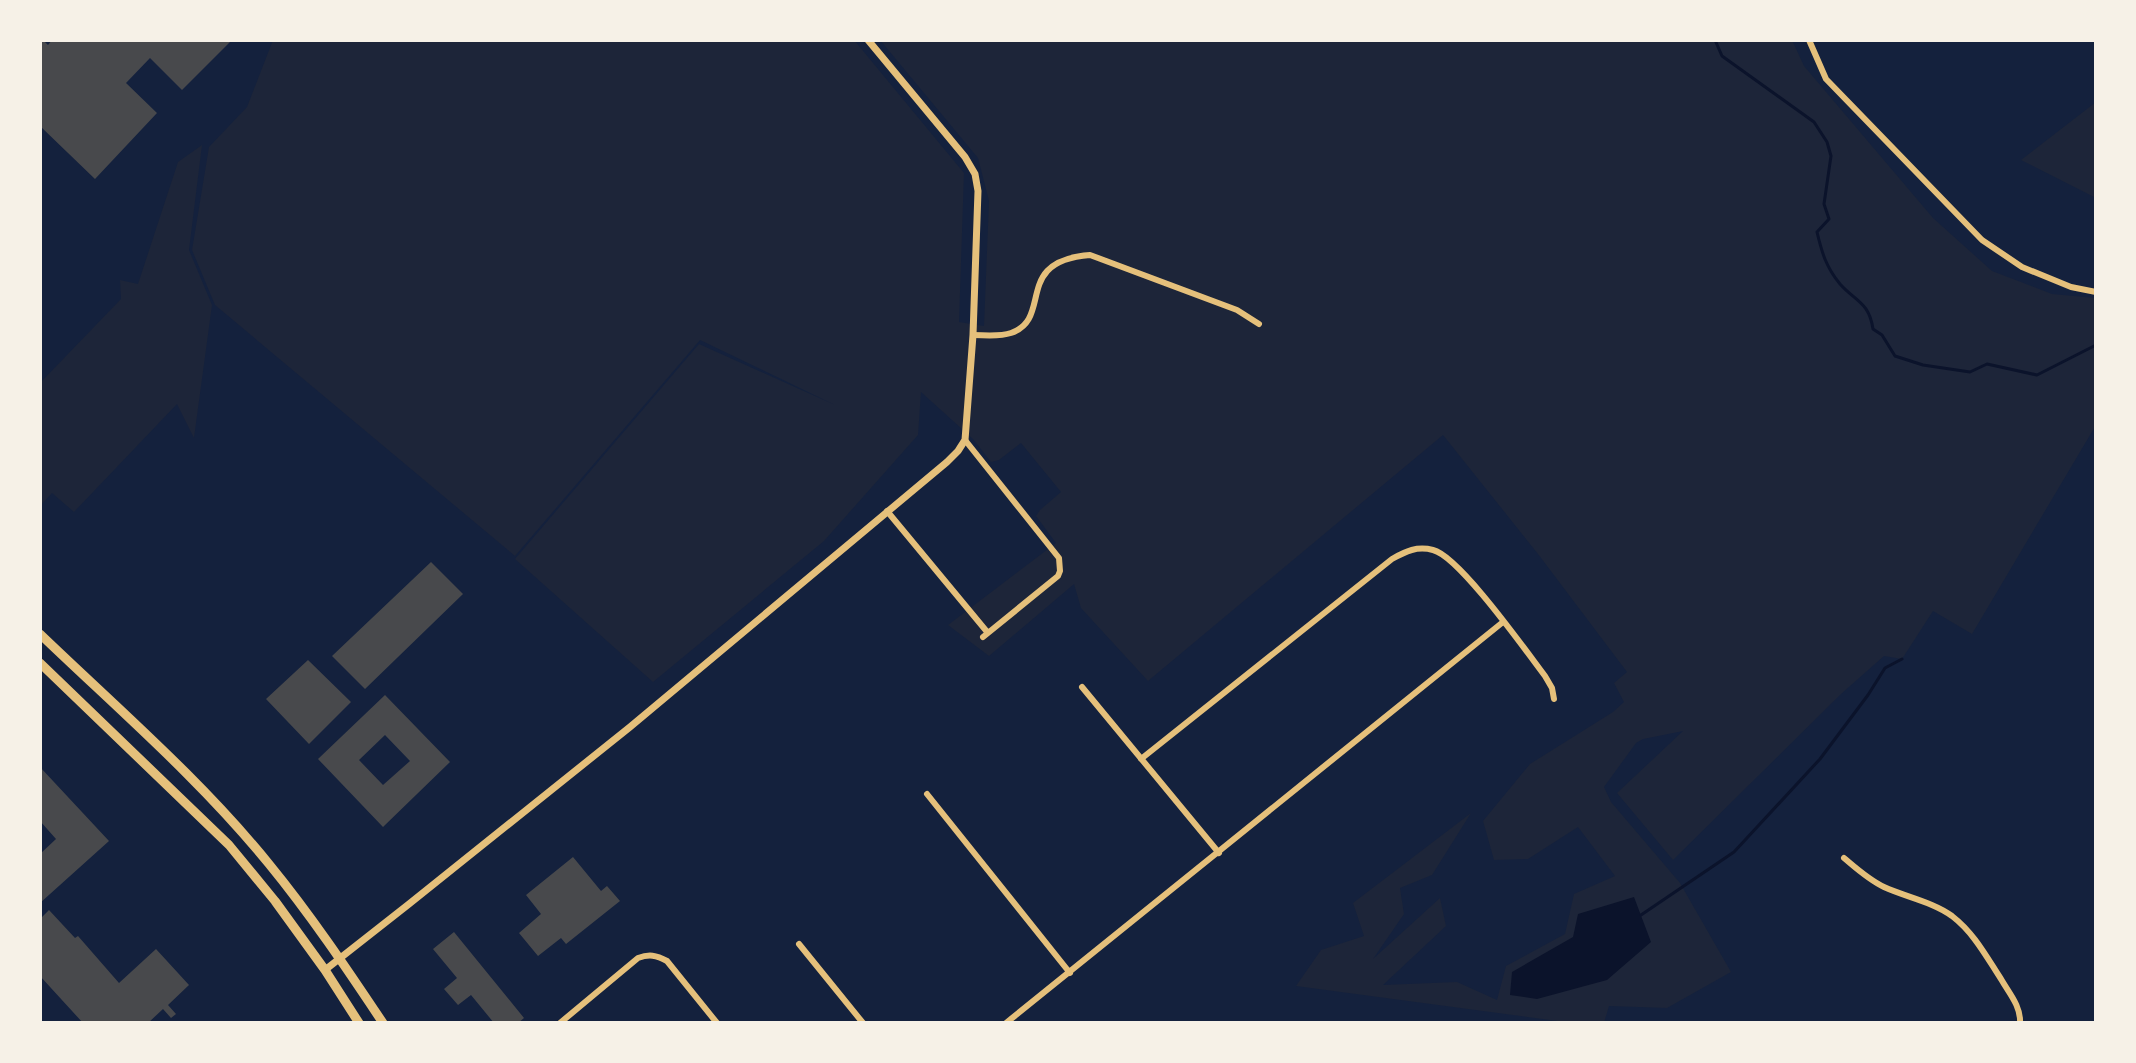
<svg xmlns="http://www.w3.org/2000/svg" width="2136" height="1063" font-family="'Work Sans',sans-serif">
<rect width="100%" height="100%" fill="#14213d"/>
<path fill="#1d2539" d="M273 40H854L964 173 959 322 984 326 989 201 978 158 880 40H1792L1804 66 1933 218 1992 271 2052 294 2096 298V425L1972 634 1933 611 1902 659 1884 656 1841 694 1673 860 1617 793 1683 731 1643 739 1636 743 1604 787 1611 802 1680 883 1731 972 1667 1008 1609 1006 1604 1023H1572L1296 986 1321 950 1364 936 1353 903 1471 813 1432 875 1400 888 1404 914 1373 959 1440 898 1446 926 1383 985 1457 982 1497 1000 1506 966 1565 934 1574 894 1615 876 1578 827 1528 859 1494 860 1483 821 1530 764 1613 712 1624 702 1614 683 1627 672 1538 554 1443 435 1148 681 1081 608 1074 584 989 656 948 625 1056 543 1036 516 1040 510 1061 492 1021 443 999 460 991 462 973 439 921 392 918 435 824 541 653 682 515 559 699 344 835 405 700 340 515 556 215 305 192 250 209 147 247 107Z
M2096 102V198L2021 160Z
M202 145 189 250 212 305 194 438 177 404 74 512 52 493 40 506V383L121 299 120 280 138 284 178 162Z"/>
<path fill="#0b132b" d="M1634 897 1651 942 1607 980 1537 999 1510 995 1512 972 1573 937 1578 914Z"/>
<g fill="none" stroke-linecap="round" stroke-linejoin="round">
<path stroke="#0b132b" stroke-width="3" d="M1715 40 1722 56 1814 122 1827 142 1831 156 1824 204 1829 219 1817 232C1822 253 1826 267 1840 284 1856 302 1869 302 1873 329L1882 335 1895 356 1923 365 1970 372 1987 364 2037 375 2096 345
M1641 915 1734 852 1820 759 1868 695 1885 668 1902 659"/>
</g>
<path fill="#48494c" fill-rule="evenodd" d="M43 40 48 45 52 40H232L182 90 150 58 126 83 157 113 95 179 40 126V43Z
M431 562 463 594 365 689 332 656Z
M308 660 351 702 309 744 266 699Z
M385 695 450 762 383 827 318 759ZM385 735 410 761 383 785 359 760Z
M40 767 109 841 40 903V854L56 839 40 821Z
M573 857 601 891 607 886 620 901 566 944 561 938 538 956 519 933 541 914 526 895Z
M49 910 75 938 78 936 119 983 156 949 189 985 168 1005 176 1014 171 1018 163 1009 148 1023H83L40 976V919Z
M454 932 524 1018 518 1023H494L471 995 458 1005 444 989 457 978 433 949Z"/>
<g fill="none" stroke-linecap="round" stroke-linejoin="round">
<path stroke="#e5c07b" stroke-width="6" d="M1809 40 1826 79 1982 240 2022 267 2071 287 2096 292
M973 335C985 335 999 337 1011 333 1054 318 1012 261 1090 255L1237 310 1259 324
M965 440 1059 558 1060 571 1058 576 983 637
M887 511 988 633
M1082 687 1219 853
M1141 759 1392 559C1406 551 1417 546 1433 550 1459 556 1526 651 1545 676L1552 688 1554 699
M927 794 1070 973
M1844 858C1857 869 1869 880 1884 887 1906 897 1933 902 1952 916 1974 933 1986 956 2001 979 2009 993 2021 1006 2020 1023
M799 944 863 1023
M560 1023 638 958C649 954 656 955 667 961L717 1023
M1006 1023 1503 622"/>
<path stroke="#e5c07b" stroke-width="7" d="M325 970 409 904 630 727 947 462 958 451 965 440 973 335 978 191 975 174 965 157 868 40"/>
<path stroke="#e5c07b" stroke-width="9" d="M40 634C117 708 201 780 269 864 310 914 347 969 383 1023
M40 663 229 845 275 901 325 970 359 1023"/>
</g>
<rect width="2136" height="1063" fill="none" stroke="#f6f1e7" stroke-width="84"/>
</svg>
